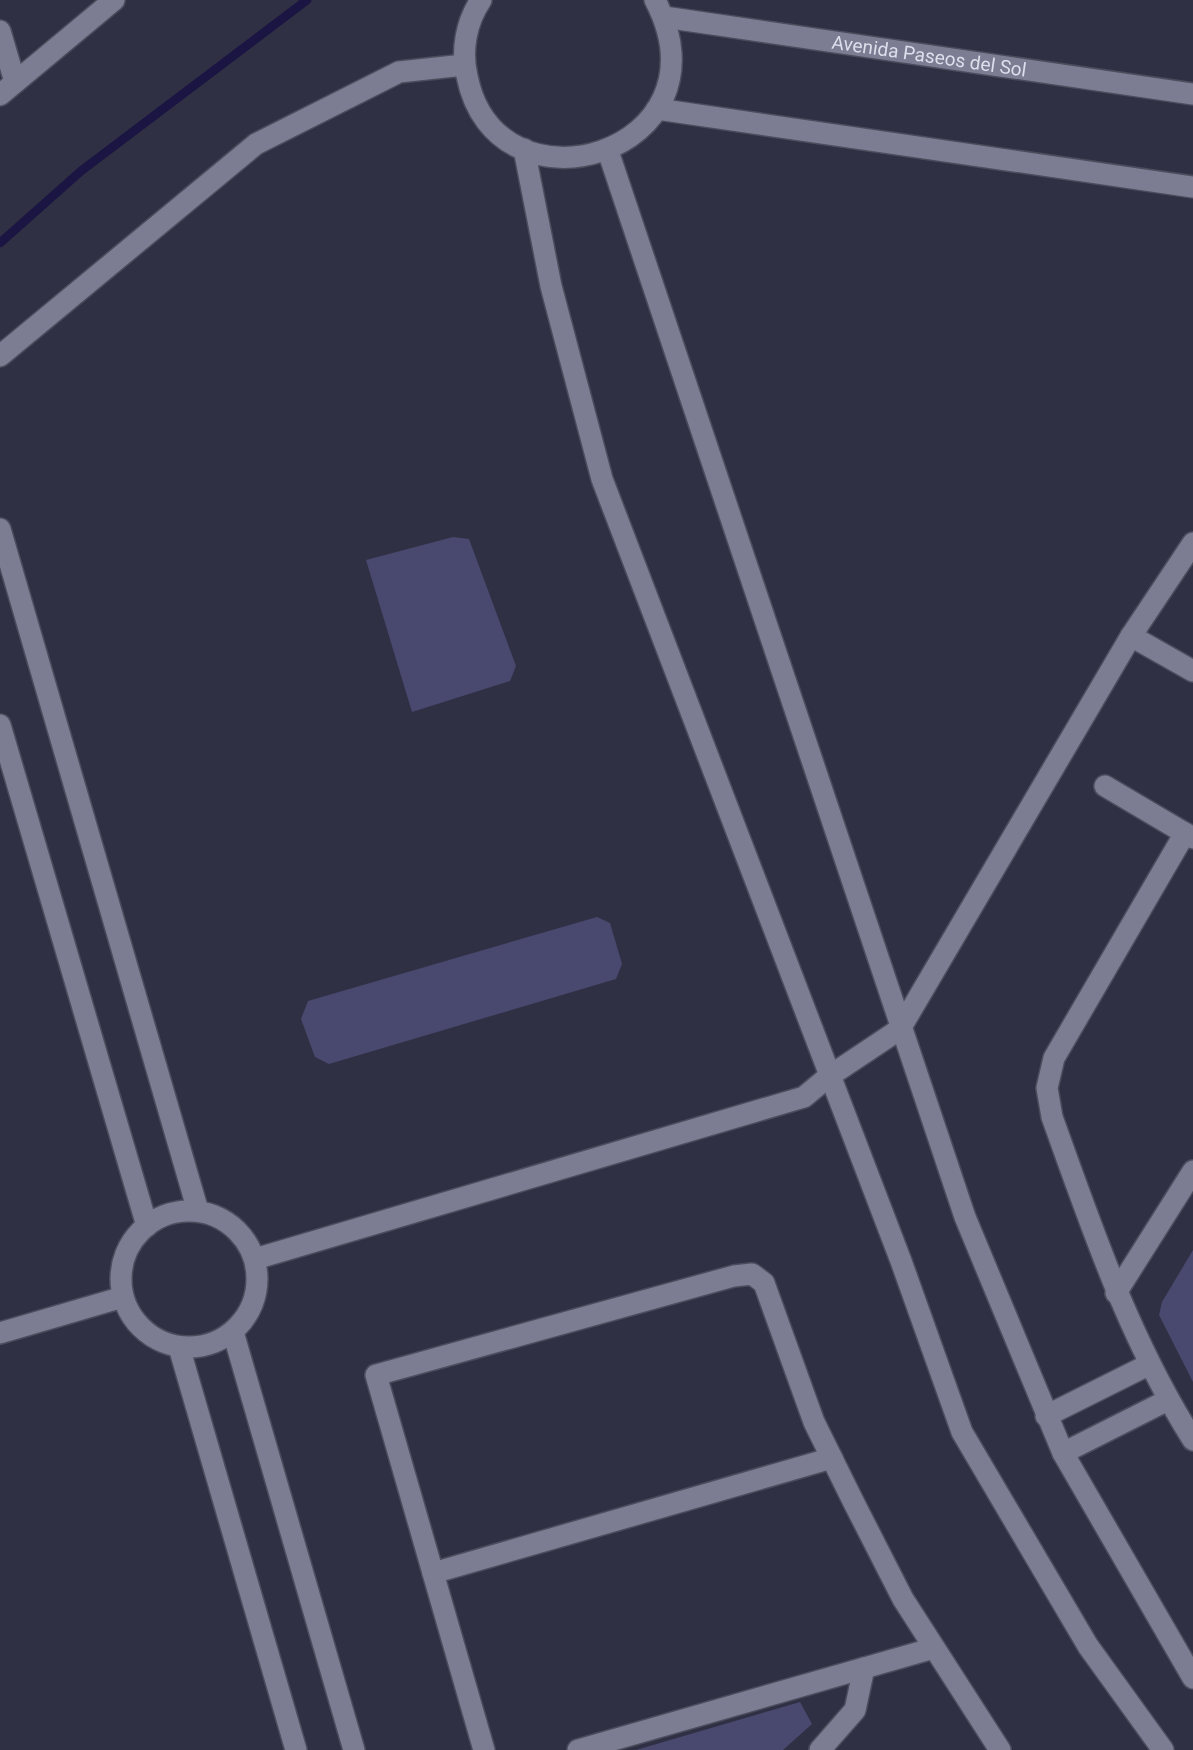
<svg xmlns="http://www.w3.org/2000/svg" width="1193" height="1750" font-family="Roboto,sans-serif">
<rect width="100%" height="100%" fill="#303044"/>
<path fill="#49486e" d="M453 537 469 539 516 666 510 681 412 712 366 560Z
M597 917 610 923 622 964 616 979 329 1064 315 1057 301 1019 308 1001Z
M1193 1250V1382L1159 1315 1162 1302Z
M800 1702 812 1724 783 1750H636Z"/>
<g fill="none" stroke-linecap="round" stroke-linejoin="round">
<path stroke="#1a1542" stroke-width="9" d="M0 243 81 171 307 0"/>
<g stroke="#4b4c5c" stroke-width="24">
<g id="minor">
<path d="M481 0C466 22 461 51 467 76 496 224 735 153 655 0"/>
<path id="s1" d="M664 17 1193 94"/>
<path d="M0 31 15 82"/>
<path d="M0 95 114 0"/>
<path d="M657 109 1193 187"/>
<path d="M524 149 551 286 602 479 901 1261 962 1432 1088 1646 1163 1750"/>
<path d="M608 151 965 1217 1063 1453 1193 1678"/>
<path d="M0 356 256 144 399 72 464 65"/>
<path d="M0 529 198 1211"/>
<path d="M1131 636 1193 671"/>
<path d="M0 725 147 1226"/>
<path d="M1105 786 1193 838"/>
<path d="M1185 833 1054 1058 1047 1088 1052 1117C1092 1228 1129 1339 1193 1440"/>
<circle cx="189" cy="1279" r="68"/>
<path d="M255 1259 804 1097 828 1077 900 1029 1131 636 1193 543"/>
<path d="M1116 1293 1193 1171"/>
<path d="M233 1332 354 1750"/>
<path d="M0 1333 123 1297"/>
<path d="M179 1347 296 1750"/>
<path d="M1046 1416 1148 1365"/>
<path d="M1063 1453 1168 1400"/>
<path d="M433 1573 832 1458"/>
<path d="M484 1750 376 1375 734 1276 752 1274 764 1283 814 1422 853 1501 903 1599 1000 1750"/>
<path d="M578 1750 934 1648"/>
<path d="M820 1750 855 1710 864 1668"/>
</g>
</g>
<use href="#minor" stroke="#7c7c93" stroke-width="21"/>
</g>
<g text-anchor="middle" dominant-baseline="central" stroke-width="7" stroke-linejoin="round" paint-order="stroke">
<g font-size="19" fill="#dedfec" stroke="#191922">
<text stroke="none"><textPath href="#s1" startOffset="268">Avenida Paseos del Sol</textPath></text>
</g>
</g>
</svg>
